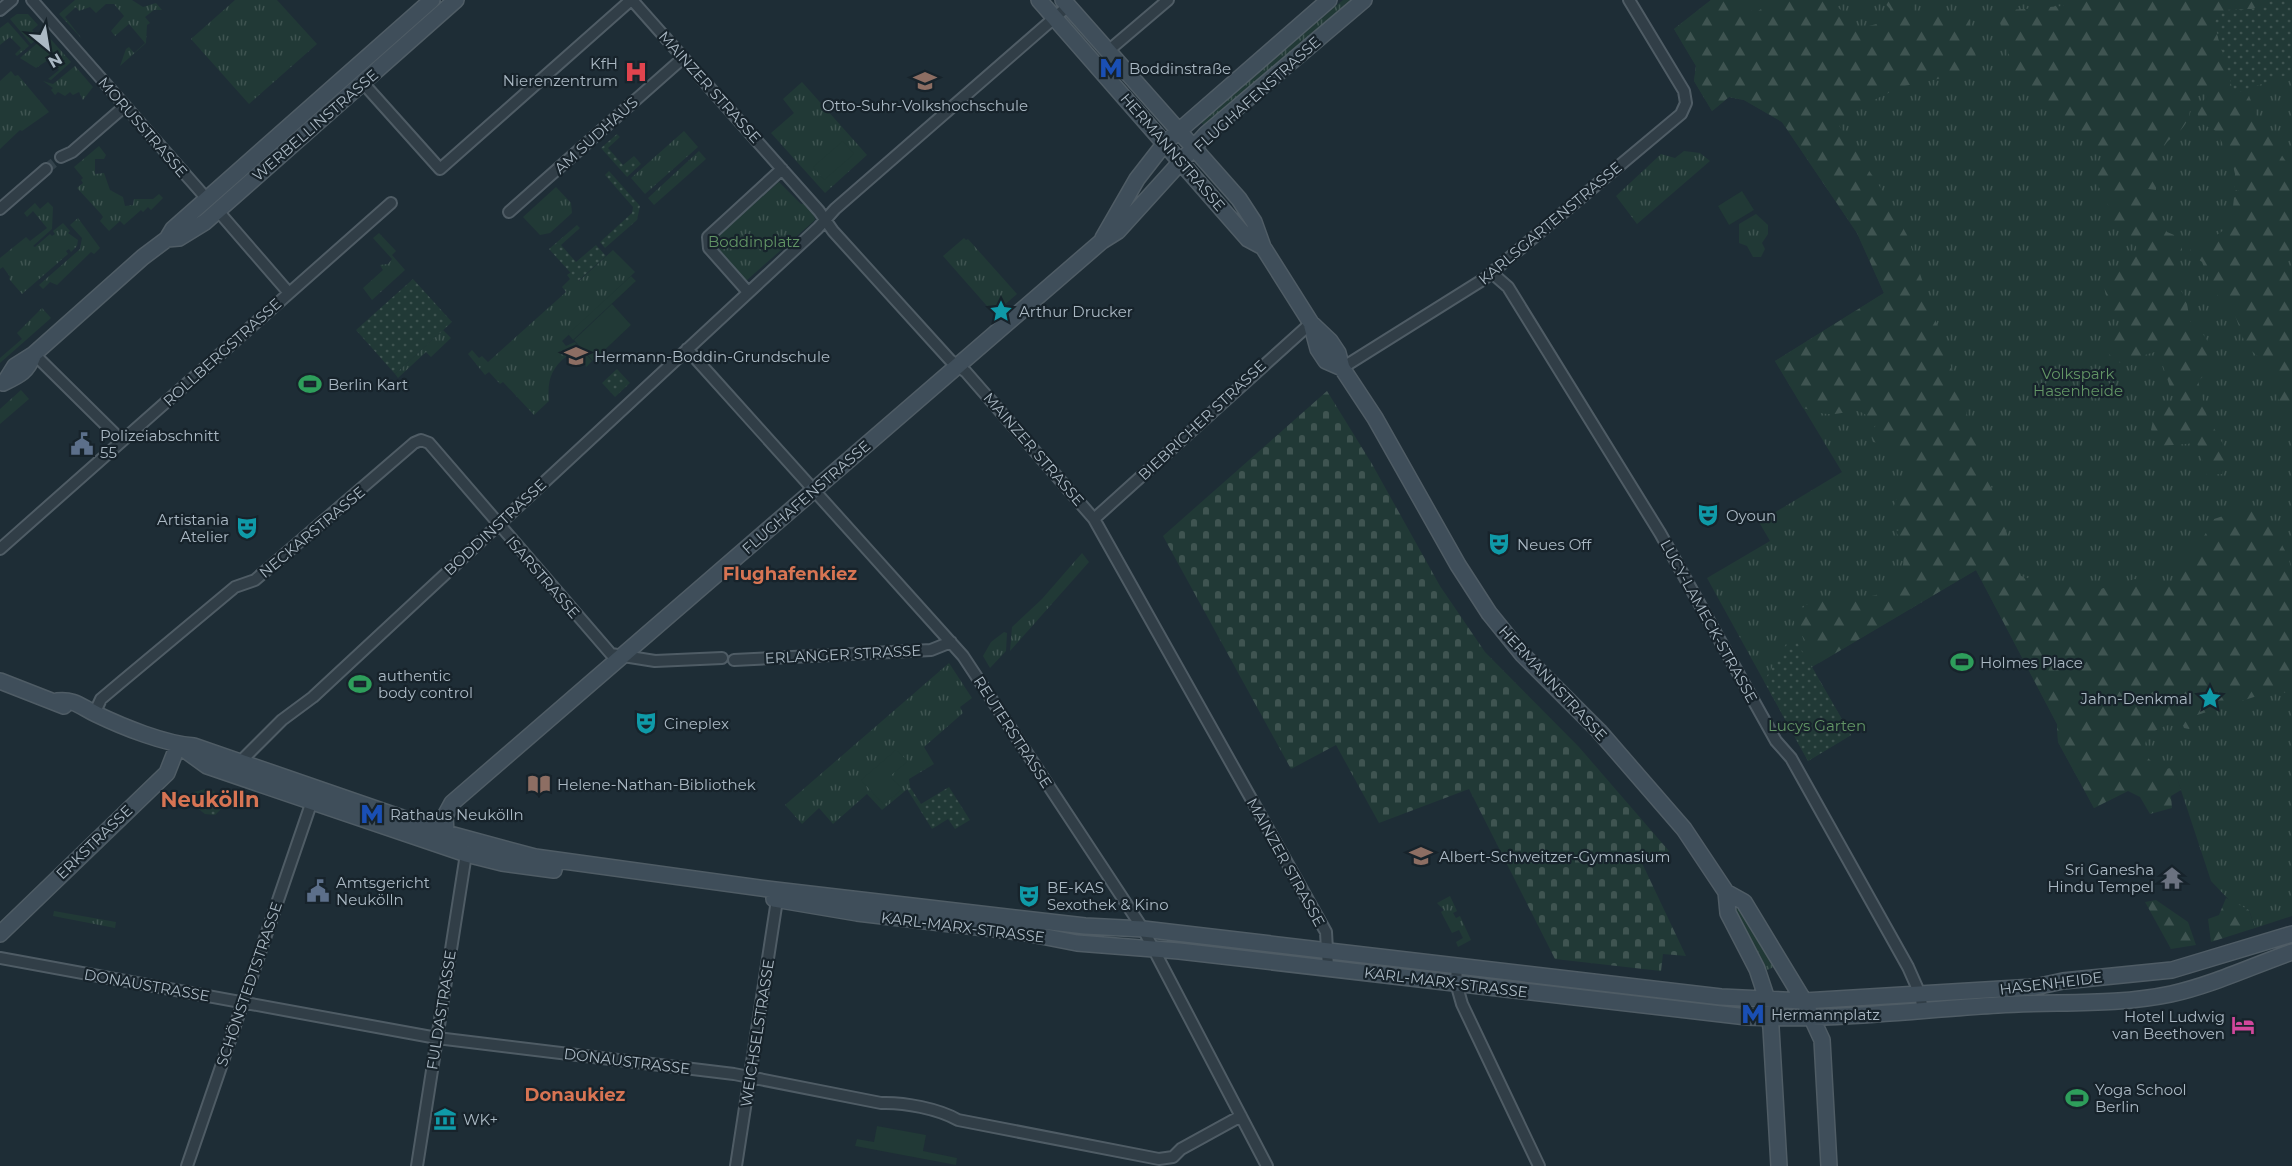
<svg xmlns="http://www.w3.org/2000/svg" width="2292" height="1166" font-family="Montserrat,sans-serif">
<defs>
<pattern id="grass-tufts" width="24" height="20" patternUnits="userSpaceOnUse" patternTransform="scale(1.5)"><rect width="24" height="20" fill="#213936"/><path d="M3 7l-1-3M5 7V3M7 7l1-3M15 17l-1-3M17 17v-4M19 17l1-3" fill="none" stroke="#3f5451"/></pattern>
<pattern id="forest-firs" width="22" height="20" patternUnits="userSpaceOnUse" patternTransform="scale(1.5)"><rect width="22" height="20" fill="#213936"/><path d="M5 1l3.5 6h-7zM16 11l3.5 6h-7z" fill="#3f5451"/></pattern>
<pattern id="cemetery-stones" width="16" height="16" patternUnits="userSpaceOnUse" patternTransform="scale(1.5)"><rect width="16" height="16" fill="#213936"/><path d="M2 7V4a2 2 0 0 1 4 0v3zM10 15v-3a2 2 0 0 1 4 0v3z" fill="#3f5451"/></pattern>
<pattern id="garden-dots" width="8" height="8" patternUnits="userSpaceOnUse" patternTransform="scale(1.5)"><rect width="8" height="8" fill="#213936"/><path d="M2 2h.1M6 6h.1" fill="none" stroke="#3f5451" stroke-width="1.8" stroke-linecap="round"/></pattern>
</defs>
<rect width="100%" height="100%" fill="#1e2d36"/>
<path fill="url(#grass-tufts)" d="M75 0H132L143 7 156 3 162 10H154L145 17 150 23 147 25 146 43 120 66 126 49 129 47 134 53 145 43 129 24 115 36 111 31 124 16 114 4H106L96 13 90 7 79 11 76 7 65 17 82 39 59 14Z
M235 0H277L317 44 249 104 191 39Z
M1343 0H1355L1206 128 1200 121Z
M1711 0H2292V916L2255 928 2249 910 2232 903 2211 881 2176 775 2153 778 2094 808 2058 742 2057 724 1976 570 1812 667 1851 735 1808 761 1707 578 1770 541 1759 522 1842 472 1775 361 1884 293 1857 233 1782 122 1744 100 1729 97 1712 111 1694 81 1696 66 1674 29Z
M17 14H28L38 25 32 30 39 38 31 44 10 19Z
M8 22 29 46 17 56 15 54 21 48 10 37 0 45V28Z
M47 35 71 62 51 80 48 79 59 70 55 66 58 63 54 56 36 68 20 58Z
M75 66 93 87 83 100 79 92 73 95 70 92 65 96 58 92 55 95 51 90 53 88 43 81 53 84Z
M11 71 15 76 18 75 49 112 22 131 20 130 0 149V81Z
M802 82 867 155 825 193 771 133 794 113 783 99Z
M684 131 698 147 645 194 631 178Z
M99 146 106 155 104 159H95V174L104 173 110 190 123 197 125 206 133 205 134 199H153L159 194 163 198 151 210 148 207 143 212 141 210 124 225 120 221 109 231 100 221 103 217 101 214 77 188 83 183 81 180 83 178 74 167Z
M699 151 706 159 654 205 648 198Z
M1684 151 1700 153 1710 161 1637 224 1616 196 1661 154 1675 158Z
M779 182 801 204 806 203 813 212 815 220 746 281 713 244V240Z
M556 187 571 203 572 213 550 233 540 235 523 217Z
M48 202 53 207 52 229 33 246 35 247 50 234 52 236 55 234 53 231 63 223 70 231 68 233 78 240 77 246 71 252 69 249 66 251 68 254 22 294 9 279 10 277 3 267 0 269V258L26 237 30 241 47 228 33 211 27 217 24 213 35 203 40 209Z
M1756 214 1768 225V234L1762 243 1765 249 1761 257H1753L1747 246 1739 243V224Z
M78 218 100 248 94 254 91 252 57 285 50 282 43 289 39 285 80 249 82 238 70 225Z
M379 233 396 251 392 255 405 270 372 300 363 288 383 270 380 265 388 264 392 259 373 238Z
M964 238 966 240 968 239 1017 294 994 314 943 256Z
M613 250 635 272 562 341 566 346 575 342 592 361 586 367C583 356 579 345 565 353L567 356C551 368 547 381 549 401L534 415 503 382 500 384 489 372 485 375 468 354 472 350 479 358 482 356 488 362 566 292 562 287 570 279 567 275 571 272 579 281Z
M42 308 51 318 0 363V358L22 339 17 333Z
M443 330 451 338 431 357 426 352 398 378 395 374Z
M21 390 29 399 0 424V409Z
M1082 553 1089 562 1010 651 1012 627 1042 599Z
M1004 632 1007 633 1006 651 990 668 983 656 991 642Z
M949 663 972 698 960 707 963 713 924 747 934 764 909 779 910 787 882 810 867 794 833 824 819 808 802 824 785 805Z
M1450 896 1457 911 1453 913 1456 918 1460 916 1471 940 1458 947 1456 942 1463 938 1459 930 1452 933 1441 912 1444 910 1437 903Z
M1738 908 1774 967 1767 970 1735 910Z
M54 911 116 922 115 928 53 916Z"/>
<path fill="url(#forest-firs)" d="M1711 0H1743L1754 14 1774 0H1828L1849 16 1858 29 1891 20 1890 9 1882 0H1914V17L1968 13 1976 57 1961 74 1900 87 1868 103 1838 124 1882 190 1907 235 2021 576 2048 585 2072 580 2090 592 2135 579 2154 589 2176 582 2177 563 2197 548 2214 519 2250 507C2268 522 2289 548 2292 573 2292 610 2292 657 2292 695L2276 690 2191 717 2193 725 2189 729 2184 728 2181 721C2162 727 2138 732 2147 757L2159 769 2174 768 2181 790 2171 796 2172 808 2150 814 2140 797 2128 791 2094 808 2058 742 2057 724 1976 570 1819 663 1794 622C1799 612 1802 606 1812 602 1842 590 1875 610 1897 579 1908 564 1903 547 1896 531L1902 530V522L1891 513 1899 493 1912 476 1913 470C1902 456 1891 444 1873 442L1870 433 1877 424C1853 401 1853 415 1828 414 1820 414 1811 410 1803 408L1775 361 1884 293 1857 233 1782 122 1744 100 1729 97 1712 111 1694 81 1696 66 1674 29Z
M2078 0H2274L2252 9 2225 10 2214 23 2234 94 2247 90 2256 115 2292 171V250L2282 253 2292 286V424L2286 423 2272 379 2262 360 2246 346 2235 315 2213 290 2202 262 2190 253 2191 241H2208L2224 230 2222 228 2232 216 2234 197 2239 196V190H2234L2235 174 2230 153H2227L2217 132C2206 124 2199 127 2197 110L2207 96 2200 91 2193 93C2189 102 2192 112 2187 121 2183 130 2173 137 2168 141 2162 146 2156 169 2155 175L2157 176 2156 190 2148 189 2149 182 2143 180 2138 197 2156 196 2157 206 2154 207 2158 218H2160L2167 232 2179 237 2182 243V251L2176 258 2173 272 2175 282 2186 298 2190 321C2206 335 2212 345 2215 366L2198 381 2207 416 2228 453 2222 474 2207 475 2197 443 2161 446 2151 430 2155 411 2164 404 2176 405 2158 351 2145 355 2130 366C2114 362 2106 354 2100 338L2123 325C2090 274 2106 290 2137 251 2136 236 2125 230 2113 223L2106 198 2094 180C2095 170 2102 166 2102 155 2078 126 2051 106 2017 87L1997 11 2076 5Z
M2226 898 2249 910 2255 928 2211 942 2208 919 2219 915Z
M2156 900 2188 922 2196 945 2171 949 2145 902Z"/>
<path fill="url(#cemetery-stones)" d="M1327 391 1372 464 1440 586 1485 652 1579 747 1669 851 1642 863 1686 956 1663 954 1661 971 1555 959 1469 789 1379 823 1336 745 1291 769 1163 536Z"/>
<path fill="url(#garden-dots)" d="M2274 0H2292V73L2234 94 2214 22 2225 10 2252 9Z
M617 134 620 137 608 148 623 165 634 156 641 164 627 177 601 148Z
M609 171 640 206 637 220 605 248 600 242 632 213 633 207 605 175Z
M577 225 580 228 561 245 576 262 596 245 606 256 578 281 549 249Z
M413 279 452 322 395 374 356 330Z
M617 369 630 383 615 397 602 383Z
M1797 642 1851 735 1808 761 1764 681 1786 644Z
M910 787 921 804 949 787 970 820 955 829 948 819 932 829 907 789Z
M206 789 214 791 222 801 221 809 215 815 205 814 190 802 194 792Z"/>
<path fill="#213936" d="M843 141 854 154 824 180 813 167Z
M1742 191 1754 210 1729 225 1718 206Z
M631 276 636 281 573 340 568 334Z
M612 304 631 325 593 361 574 340Z
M896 750 908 761 890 776 902 789 884 805 861 780Z
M877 1126 926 1135 923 1151 957 1158 956 1165 855 1146 857 1139 874 1142Z"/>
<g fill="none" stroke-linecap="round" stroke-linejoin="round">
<path stroke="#33424b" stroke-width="10" stroke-dasharray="10 5" stroke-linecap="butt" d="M46 169 61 157"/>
<g stroke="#4f5c65" stroke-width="14">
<path id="street" d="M32 0 207 199
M632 0 819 211 833 231 950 360 966 372 1094 519 1326 932 1328 968
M0 10 12 0
M1108 51 1168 0
M363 83 440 169 631 0
M61 157 72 152 125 106
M0 209 46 169
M218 211 289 293
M509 212 683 58
M1492 273 1508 287 1660 533 1776 741 1791 758 1908 967 1920 994 1923 1011
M748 292 709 248 708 237 782 169
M687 349 963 656 1143 929 1267 1166
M34 354 122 441
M1342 368 1484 279 1681 114 1686 103 1684 91 1629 0
M1094 519 1311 323
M0 549 391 203
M734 660 931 650 951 642
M94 714 101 699 120 683 235 587 255 580 414 443 421 440 429 443 611 654 655 661 722 658
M241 761 282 720 313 697 818 228 835 209 1068 6
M0 958 437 1038 734 1074 881 1103C904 1102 939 1109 958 1120L1159 1159 1173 1157 1181 1149 1241 1116
M1457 966 1456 983 1462 1004 1539 1166
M187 1166 312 801
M417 1166 466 854
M736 1166 777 900"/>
</g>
<g stroke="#4f5c65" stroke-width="18">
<path id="secondary" d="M1039 0 1248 239 1263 247
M1063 0 1239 199 1254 222 1263 247 1311 323 1318 349 1326 361 1342 368
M1103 238 1137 179 1165 143 1329 0
M167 239 179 238 205 222 456 0
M1311 323 1330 341 1338 353 1342 368 1375 418 1458 565 1489 613 1523 655 1599 731 1684 829 1726 892 1728 913 1757 969 1767 999 1771 1028 1779 1166
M5 382 15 366 34 354 143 257 167 239 173 229 432 0
M3 383C20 375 27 372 34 354
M0 681 64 706
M57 701C75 699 81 707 96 714 123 727 165 744 194 746L446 833 535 857 775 890 1085 926 1143 929 1721 997 1804 1001 2035 987 2063 981 2172 970 2292 934
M178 745 207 766 466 854 502 863 554 870
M446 833 445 816 452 803 1102 241 1118 231 1206 134 1364 0
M1726 892 1744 902 1804 1001 1822 1040 1829 1166
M774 899 857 913 1026 933 1077 943 1179 951 1747 1017C1831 1021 1914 1010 1998 1005 2055 1001 2114 1006 2171 994 2212 985 2252 966 2292 952
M0 934 167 773 178 745"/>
</g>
<use href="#street" stroke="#313e47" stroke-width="10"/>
<use href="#secondary" stroke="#3f4e5a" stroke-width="15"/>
</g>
<defs>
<g id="metro-bare" transform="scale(1.8)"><path d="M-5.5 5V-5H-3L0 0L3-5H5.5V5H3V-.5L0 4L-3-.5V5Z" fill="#1a4fb4" stroke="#17232b" stroke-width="2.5" paint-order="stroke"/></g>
<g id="hospital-bare" transform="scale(1.8)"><path d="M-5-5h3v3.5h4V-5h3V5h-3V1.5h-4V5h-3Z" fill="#e0444e" stroke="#17232b" stroke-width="2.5" paint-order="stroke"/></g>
<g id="university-bare" transform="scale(1.8)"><path d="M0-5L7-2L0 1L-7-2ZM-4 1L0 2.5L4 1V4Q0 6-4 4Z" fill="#8d6e63" stroke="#17232b" stroke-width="2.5" paint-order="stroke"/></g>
<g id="sight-bare" transform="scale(1.8)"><path d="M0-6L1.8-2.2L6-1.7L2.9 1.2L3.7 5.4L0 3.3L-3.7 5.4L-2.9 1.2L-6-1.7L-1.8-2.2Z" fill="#0f9aa8" stroke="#17232b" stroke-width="2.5" paint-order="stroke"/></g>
<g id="school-bare" transform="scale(1.8)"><path d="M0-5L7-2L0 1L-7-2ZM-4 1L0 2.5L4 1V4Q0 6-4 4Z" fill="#8d6e63" stroke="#17232b" stroke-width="2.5" paint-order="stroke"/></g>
<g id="stadium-bare" transform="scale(1.8)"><path d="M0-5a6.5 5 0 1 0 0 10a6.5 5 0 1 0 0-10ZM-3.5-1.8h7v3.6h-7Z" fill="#2e9e5b" stroke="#17232b" stroke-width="2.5" paint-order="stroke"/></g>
<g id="civic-bare" transform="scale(1.8)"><path d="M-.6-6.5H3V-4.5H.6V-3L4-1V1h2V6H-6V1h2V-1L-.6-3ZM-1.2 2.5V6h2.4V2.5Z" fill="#5c6f8a" stroke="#17232b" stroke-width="2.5" paint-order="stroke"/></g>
<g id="theatre-bare" transform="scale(1.8)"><path d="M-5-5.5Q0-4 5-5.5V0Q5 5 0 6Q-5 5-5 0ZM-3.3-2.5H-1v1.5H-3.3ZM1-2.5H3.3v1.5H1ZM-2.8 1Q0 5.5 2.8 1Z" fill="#0f9aa8" stroke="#17232b" stroke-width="2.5" paint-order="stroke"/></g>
<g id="library-bare" transform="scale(1.8)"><path d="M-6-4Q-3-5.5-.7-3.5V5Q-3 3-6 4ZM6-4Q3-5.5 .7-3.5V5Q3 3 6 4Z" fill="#8d6e63" stroke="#17232b" stroke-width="2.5" paint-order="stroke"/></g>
<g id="temple-bare" transform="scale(1.8)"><path d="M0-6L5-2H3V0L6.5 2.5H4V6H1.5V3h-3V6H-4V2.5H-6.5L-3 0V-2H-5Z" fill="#6b7280" stroke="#17232b" stroke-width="2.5" paint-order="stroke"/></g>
<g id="hotel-bare" transform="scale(1.8)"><path d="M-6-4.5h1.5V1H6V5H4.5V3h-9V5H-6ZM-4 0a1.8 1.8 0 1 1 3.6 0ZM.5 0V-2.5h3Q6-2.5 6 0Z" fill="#d1479c" stroke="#17232b" stroke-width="2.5" paint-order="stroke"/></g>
<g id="museum-bare" transform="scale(1.8)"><path d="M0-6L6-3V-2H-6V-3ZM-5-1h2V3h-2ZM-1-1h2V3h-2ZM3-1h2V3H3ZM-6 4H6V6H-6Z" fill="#0f9aa8" stroke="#17232b" stroke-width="2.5" paint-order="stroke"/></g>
</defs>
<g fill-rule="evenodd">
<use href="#metro-bare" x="1111" y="68"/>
<use href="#hospital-bare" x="636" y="72"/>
<use href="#university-bare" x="925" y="81"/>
<use href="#sight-bare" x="1001" y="311"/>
<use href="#school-bare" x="576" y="356"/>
<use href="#stadium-bare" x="310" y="384"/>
<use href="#civic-bare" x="82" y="444"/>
<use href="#theatre-bare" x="1708" y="515"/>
<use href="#theatre-bare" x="247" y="528"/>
<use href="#theatre-bare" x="1499" y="544"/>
<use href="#stadium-bare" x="1962" y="662"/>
<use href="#stadium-bare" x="360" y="684"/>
<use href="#sight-bare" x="2210" y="698"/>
<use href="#theatre-bare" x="646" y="723"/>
<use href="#library-bare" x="539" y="784"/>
<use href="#metro-bare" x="372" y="814"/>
<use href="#school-bare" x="1421" y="856"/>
<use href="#temple-bare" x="2172" y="878"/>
<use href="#civic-bare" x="318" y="891"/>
<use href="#theatre-bare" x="1029" y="896"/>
<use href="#metro-bare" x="1753" y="1014"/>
<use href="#hotel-bare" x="2243" y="1025"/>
<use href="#stadium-bare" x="2077" y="1098"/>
<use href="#museum-bare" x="445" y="1119"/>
</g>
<g text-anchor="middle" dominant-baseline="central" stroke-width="4.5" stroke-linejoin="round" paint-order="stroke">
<g font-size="15" fill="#abb9c4" stroke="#17232b" text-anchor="start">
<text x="618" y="63" text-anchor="end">KfH<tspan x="618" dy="17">Nierenzentrum</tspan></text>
<text x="1129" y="68">Boddinstraße</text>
<text x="925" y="105" text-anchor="middle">Otto-Suhr-Volkshochschule</text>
<text x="1019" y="311">Arthur Drucker</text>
<text x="594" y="356">Hermann-Boddin-Grundschule</text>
<text x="328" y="384">Berlin Kart</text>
<text x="100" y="435">Polizeiabschnitt<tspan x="100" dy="17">55</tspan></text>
<text x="1726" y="515">Oyoun</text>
<text x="229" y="519" text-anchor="end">Artistania<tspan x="229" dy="17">Atelier</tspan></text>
<text x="1517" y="544">Neues Off</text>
<text x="1980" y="662">Holmes Place</text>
<text x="378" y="675">authentic<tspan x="378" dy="17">body control</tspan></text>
<text x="2192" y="698" text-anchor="end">Jahn-Denkmal</text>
<text x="664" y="723">Cineplex</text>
<text x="557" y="784">Helene-Nathan-Bibliothek</text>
<text x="390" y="814">Rathaus Neukölln</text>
<text x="1439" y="856">Albert-Schweitzer-Gymnasium</text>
<text x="2154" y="869" text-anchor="end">Sri Ganesha<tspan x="2154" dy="17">Hindu Tempel</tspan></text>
<text x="336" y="882">Amtsgericht<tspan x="336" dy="17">Neukölln</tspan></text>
<text x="1047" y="887">BE-KAS<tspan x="1047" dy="17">Sexothek &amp; Kino</tspan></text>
<text x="1771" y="1014">Hermannplatz</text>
<text x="2225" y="1016" text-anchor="end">Hotel Ludwig<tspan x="2225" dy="17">van Beethoven</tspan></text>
<text x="2095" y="1089">Yoga School<tspan x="2095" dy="17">Berlin</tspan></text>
<text x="463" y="1119">WK+</text>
</g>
<g font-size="15" fill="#abb9c4" stroke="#17232b">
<text transform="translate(710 87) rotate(48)">MAINZER STRASSE</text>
<text transform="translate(1257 94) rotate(-42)">FLUGHAFENSTRASSE</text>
<text transform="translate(315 125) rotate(-41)">WERBELLINSTRASSE</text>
<text transform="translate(143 127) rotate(49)">MORUSSTRASSE</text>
<text transform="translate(596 135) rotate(-42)">AM SUDHAUS</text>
<text transform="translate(1173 152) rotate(49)">HERMANNSTRASSE</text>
<text transform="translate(1550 223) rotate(-40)">KARLSGARTENSTRASSE</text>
<text transform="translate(222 352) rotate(-42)">ROLLBERGSTRASSE</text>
<text transform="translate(1202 420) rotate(-43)">BIEBRICHER STRASSE</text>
<text transform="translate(1034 449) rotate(49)">MAINZER STRASSE</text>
<text transform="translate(806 497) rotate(-41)">FLUGHAFENSTRASSE</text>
<text transform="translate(495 527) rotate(-43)">BODDINSTRASSE</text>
<text transform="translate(312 532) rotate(-40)">NECKARSTRASSE</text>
<text transform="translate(543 577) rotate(49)">ISARSTRASSE</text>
<text transform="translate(1709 621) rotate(61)">LUCY-LAMECK-STRASSE</text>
<text transform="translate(843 654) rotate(-3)">ERLANGER STRASSE</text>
<text transform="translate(1553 683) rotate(47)">HERMANNSTRASSE</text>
<text transform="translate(1013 732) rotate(57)">REUTERSTRASSE</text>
<text transform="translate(94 842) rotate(-44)">ERKSTRASSE</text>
<text transform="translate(1286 862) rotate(61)">MAINZER STRASSE</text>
<text transform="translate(963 927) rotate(7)">KARL-MARX-STRASSE</text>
<text transform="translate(1446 982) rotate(7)">KARL-MARX-STRASSE</text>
<text transform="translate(2051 983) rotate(-7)">HASENHEIDE</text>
<text transform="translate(249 984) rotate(-71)">SCHÖNSTEDTSTRASSE</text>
<text transform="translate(147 985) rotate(10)">DONAUSTRASSE</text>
<text transform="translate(441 1010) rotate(-81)">FULDASTRASSE</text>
<text transform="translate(757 1033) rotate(-81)">WEICHSELSTRASSE</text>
<text transform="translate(627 1061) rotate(7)">DONAUSTRASSE</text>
</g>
<g font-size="15" fill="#629565" stroke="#17232b">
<text x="754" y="241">Boddinplatz</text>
<text x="2078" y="373">Volkspark<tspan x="2078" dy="17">Hasenheide</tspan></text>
<text x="1817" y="725">Lucys Garten</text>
</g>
<g font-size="18" font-weight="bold" fill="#d77453" stroke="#17232b">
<text x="790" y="574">Flughafenkiez</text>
<text x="575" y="1095">Donaukiez</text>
</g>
<g font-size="21" font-weight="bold" fill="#d77453" stroke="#17232b">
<text x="210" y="799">Neukölln</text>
</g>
</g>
<g transform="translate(48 48) rotate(150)" stroke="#17232b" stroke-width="4.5" paint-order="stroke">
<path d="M0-4.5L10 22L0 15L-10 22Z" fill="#abb9c4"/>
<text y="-9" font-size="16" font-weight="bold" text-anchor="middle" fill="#abb9c4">N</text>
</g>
</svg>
